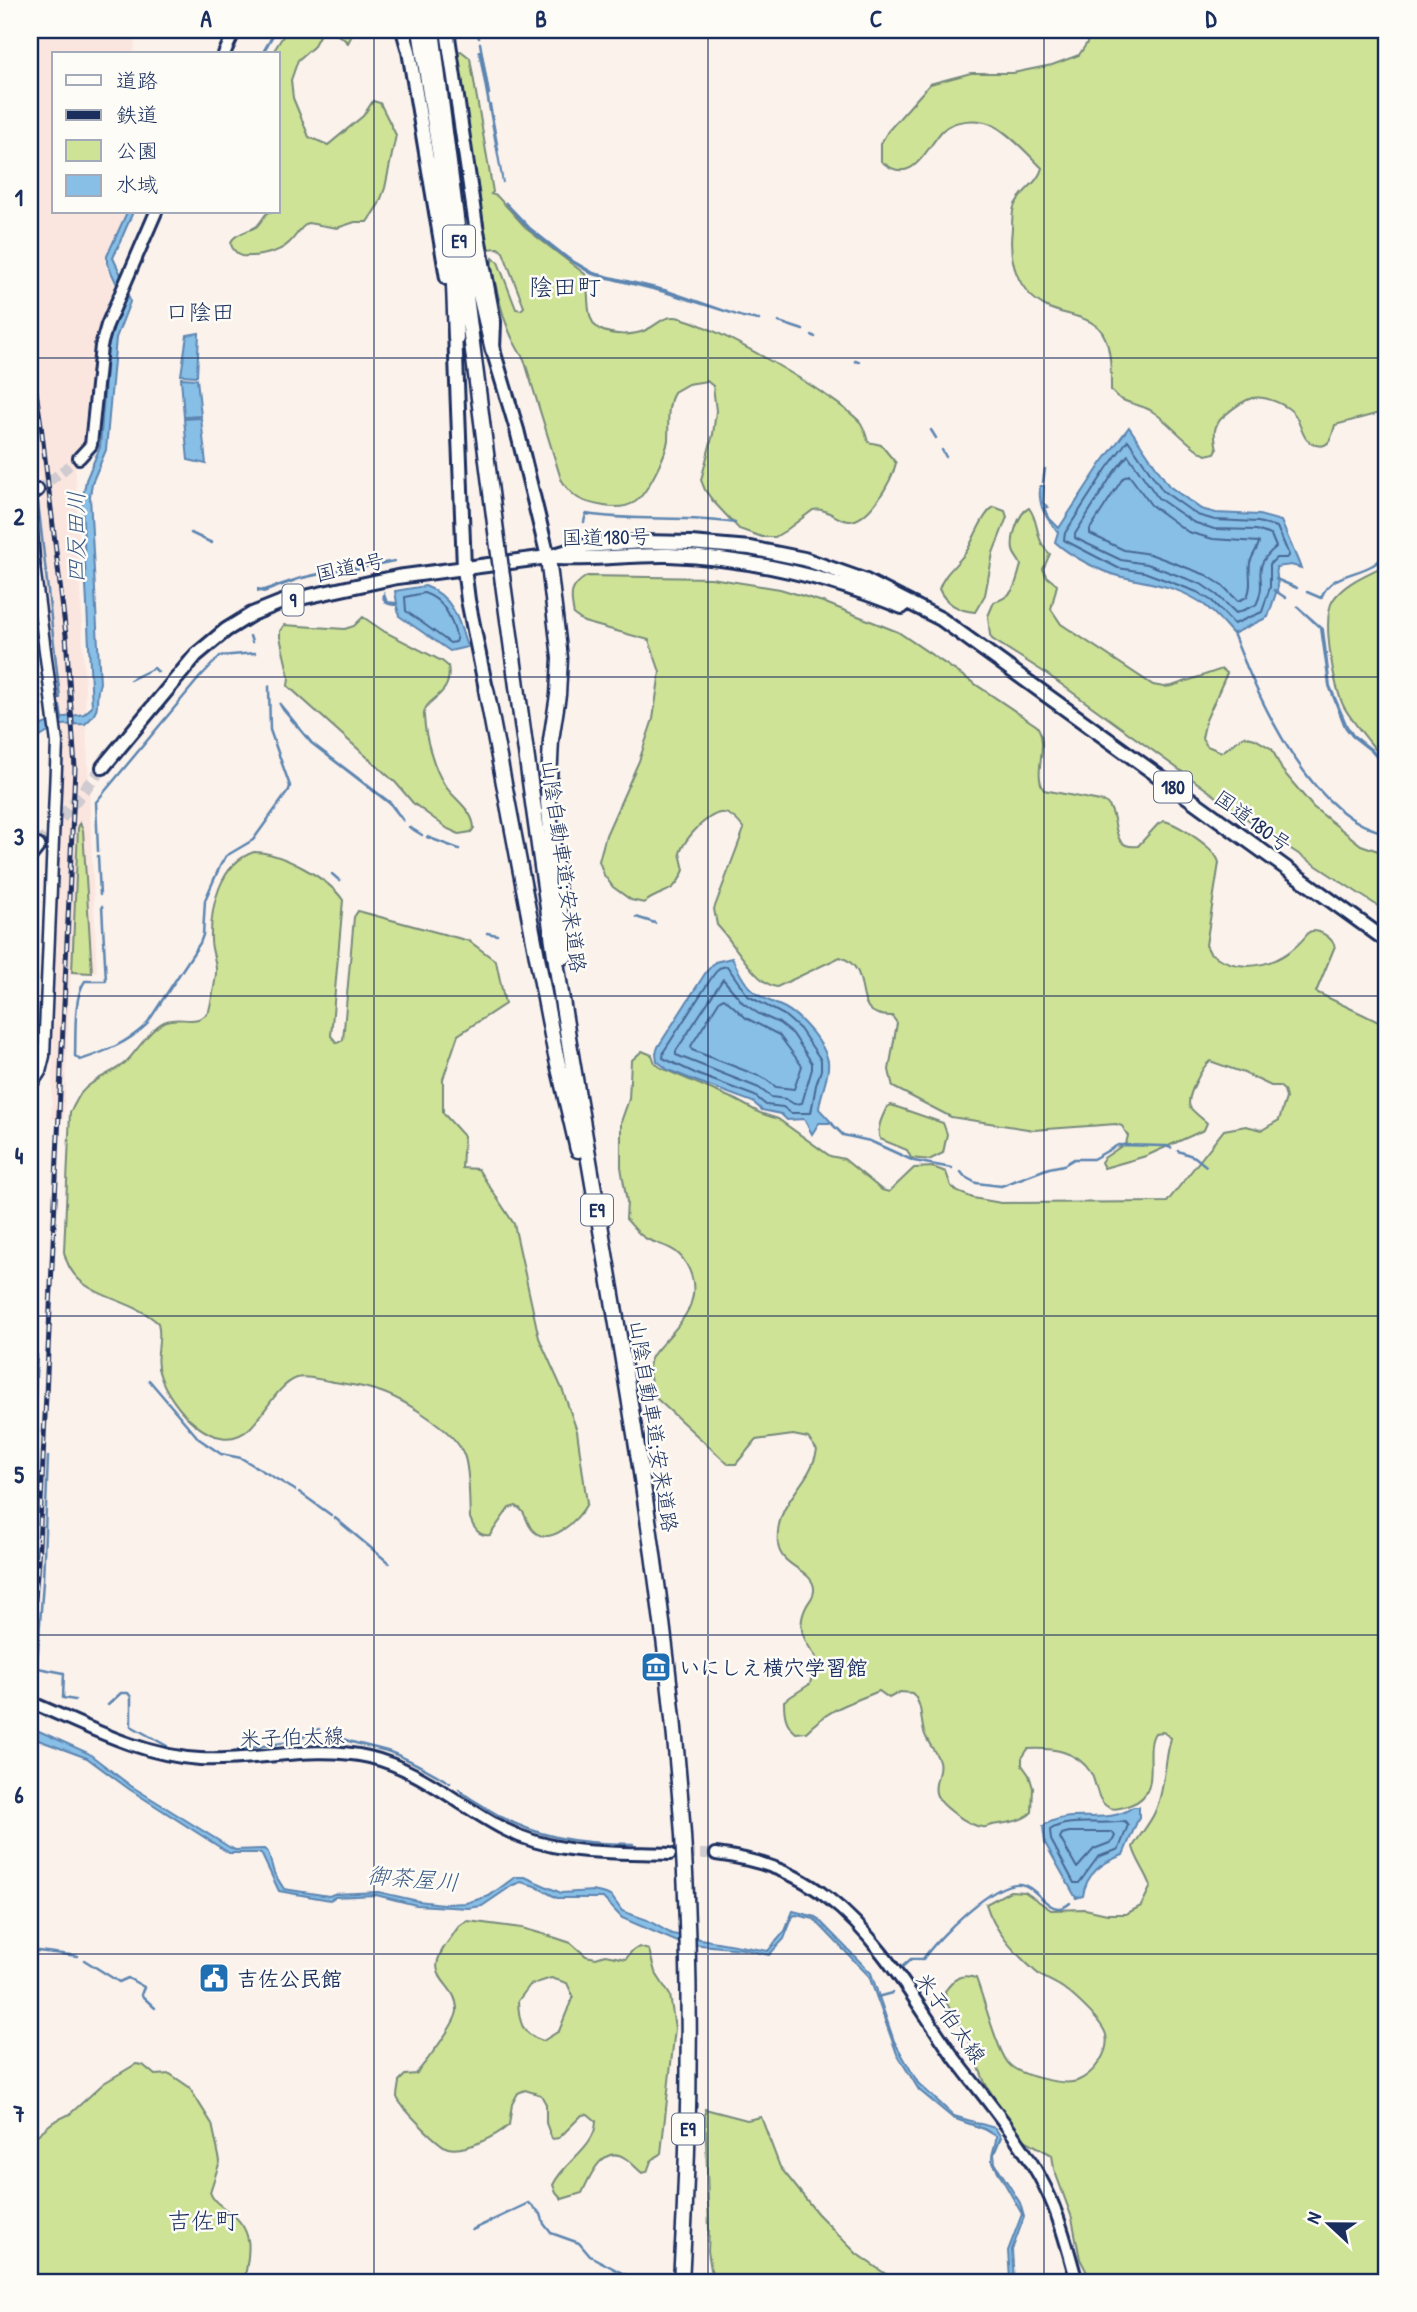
<svg xmlns="http://www.w3.org/2000/svg" width="1417" height="2312" font-family="'Patrick Hand','Klee One',sans-serif">
<rect width="100%" height="100%" fill="#fcf2ec"/>
<filter id="ink" filterUnits="userSpaceOnUse"><feTurbulence type="fractalNoise" baseFrequency=".0143" numOctaves="2"/><feDisplacementMap in="SourceGraphic" scale="14" xChannelSelector="R" yChannelSelector="G"/><feConvolveMatrix kernelMatrix="1 2 1 2 8 2 1 2 1" color-interpolation-filters="sRGB"/></filter>
<g filter="url(#ink)">
<path fill="#fbe6df" d="M30 30H136L134 54H54V212H126L107 256 106 264 116 289 96 339 88 437 83 447 75 454 97 972 71 974 64 1119H51L62 755 37 510 42 498 38 476 33 473 30 450Z"/>
<path fill="#cfe397" stroke="#75897a" stroke-width="2" fill-rule="evenodd" d="M287 30H349L351 37 348 43C342 36 330 29 321 32L313 47 298 60 291 80 293 98 309 137 328 145 363 116 373 101 380 103 396 135 385 188 379 204 367 222H355L337 228 308 223C298 229 297 236 289 243 278 254 255 257 241 256 214 237 250 232 257 226 261 222 264 216 268 212H278V54H273V52Z
M1089 30H1387V411L1335 425C1332 436 1330 449 1316 445 1302 442 1302 426 1295 415 1288 405 1265 395 1252 398 1242 401 1232 409 1224 416 1212 426 1214 435 1217 449L1215 453 1206 455C1185 444 1168 420 1150 410 1136 403 1119 403 1111 390 1111 372 1112 340 1098 327 1084 315 1063 315 1047 307 1017 292 1008 260 1012 229 1012 222 1012 213 1014 207 1020 191 1038 184 1042 168 1029 155 1009 133 993 125 979 118 953 119 942 131 925 150 912 188 881 161V143L888 131 930 84 971 73H1013L1052 65 1079 55 1087 43Z
M461 51 470 58 493 192 491 194 497 196 528 230 585 274C591 290 583 318 599 329 612 336 633 336 646 330 656 326 663 316 675 317 708 321 836 396 860 422 864 427 866 435 868 442L881 445 896 463C892 480 870 521 849 521 836 520 827 507 813 510L785 531 775 537H762L739 529 713 501 705 490 701 480 713 434 716 411 713 386 707 381 688 384 674 392C666 408 669 423 668 440 666 455 647 494 635 502 625 508 615 508 604 506 582 502 573 499 561 479L524 359C504 330 499 299 491 265L493 258 498 262 516 309 521 310 524 307 503 252 498 248 488 249 458 67 457 52Z
M994 507 1005 511 1007 517 993 553 985 595 975 612C959 611 945 603 939 589 945 571 959 564 968 549 974 538 984 512 994 507Z
M1029 508C1040 522 1034 540 1050 554L1043 569 1046 576 1057 585 1051 609 1061 624 1153 685 1164 687 1172 686 1222 669 1227 673 1206 720 1202 738 1207 746 1222 752 1244 736 1255 739 1272 749 1282 770 1313 807 1361 845 1387 854V912L1268 834 1047 674 992 639 990 635 988 616 994 602C1015 596 1015 585 1021 565 1019 559 1014 556 1013 550 1011 538 1018 513 1029 508Z
M1387 564V760L1380 755C1368 740 1354 724 1344 707 1334 688 1321 619 1333 600 1345 582 1369 574 1387 564Z
M587 576 711 578 780 589 823 602 898 632 1037 726C1050 745 1032 772 1044 790L1105 802C1122 815 1107 850 1138 846L1158 824 1164 821C1178 824 1217 849 1219 863L1206 945 1210 953C1245 978 1285 964 1309 932 1318 928 1331 937 1335 946L1316 992 1387 1026V2282H1092L1080 2259 1072 2218 1054 2169 1052 2155 1019 2137 985 2083 969 2041 947 2004 945 1991C955 1978 960 1973 976 1978 984 1999 996 2047 1008 2063 1017 2075 1063 2086 1077 2081 1094 2074 1110 2052 1106 2035 1103 2022 1074 1996 1063 1988 1055 1982 1044 1979 1036 1972 1015 1953 994 1931 986 1904L1010 1891 1025 1892 1051 1910 1085 1909 1107 1914H1126L1141 1906 1151 1886C1146 1871 1137 1862 1133 1847 1139 1836 1148 1826 1154 1814 1165 1791 1164 1763 1171 1738L1163 1732 1155 1733C1142 1752 1165 1793 1130 1805 1123 1807 1115 1811 1108 1807 1096 1800 1097 1784 1091 1773 1077 1750 1052 1748 1028 1749L1022 1758V1765L1029 1775 1033 1788 1032 1812C1022 1822 1006 1823 992 1825 989 1826 985 1828 982 1827 969 1826 939 1805 936 1793 933 1782 942 1773 939 1761 936 1751 927 1743 924 1732 920 1718 923 1704 912 1693L900 1692 889 1698 879 1691C848 1704 830 1708 806 1732L796 1733C785 1724 784 1714 784 1701L810 1684 816 1657C804 1641 796 1627 806 1607 809 1600 815 1597 814 1588 812 1569 780 1567 778 1544 774 1501 810 1487 817 1450L808 1438 793 1435 756 1440 736 1464H728L657 1399C652 1388 647 1374 650 1362 651 1355 658 1349 662 1344 686 1318 707 1293 683 1259 674 1246 658 1245 645 1238 638 1234 632 1225 626 1219L627 1202 621 1167V1122L629 1099 631 1061 642 1051 652 1055 655 1063 661 1068 736 1100 760 1113 778 1119 830 1156 844 1159 882 1190 889 1192 914 1168 933 1167 946 1172 951 1186 958 1192 973 1198 1001 1203 1167 1202 1224 1130 1246 1126 1262 1130 1279 1120 1286 1098 1284 1090 1279 1086H1271L1244 1073 1210 1061C1203 1066 1185 1098 1190 1107 1194 1113 1202 1118 1207 1123L1204 1130 1146 1156 1104 1168 1101 1162 1104 1158 1126 1143 1128 1136 1122 1126 1116 1124 1034 1130 951 1117 893 1087 889 1070 897 1023 892 1016C845 1017 878 969 840 957L777 987C756 985 733 941 717 925L714 909 744 829C728 807 718 809 699 826 691 834 683 843 680 853L684 870C673 897 663 888 644 903L631 900 613 887 604 875 599 861 606 835 639 761 653 719 660 672 649 640 584 622 574 615C570 595 569 587 587 576Z
M363 617 385 632 442 661 448 666C454 698 422 698 424 716 425 737 433 766 444 784 453 799 473 809 474 828L471 832 459 834 448 829 413 803 396 783 288 686 289 677 280 637V631L284 625 345 629 354 626Z
M80 823 83 830 92 973 72 972 78 828Z
M254 852C280 852 328 878 343 900L331 1036 337 1043 343 1040 354 917 358 911 469 941 496 961 505 1004 458 1035 443 1079V1113L464 1136 462 1168 478 1169 514 1224 539 1338 563 1391 577 1431 587 1503C580 1519 547 1551 531 1528 525 1520 526 1511 516 1506L509 1508 490 1535C479 1537 473 1527 470 1518 469 1502 470 1469 464 1455 455 1429 397 1395 371 1389 357 1385 343 1384 329 1381 320 1380 306 1375 297 1378 277 1385 265 1414 250 1428 216 1460 170 1406 160 1375 153 1358 163 1340 158 1323 127 1294 74 1300 64 1252L70 1112C74 1106 77 1099 81 1093 92 1079 112 1074 126 1062 138 1050 149 1030 164 1022 179 1014 197 1028 209 1011 212 998 215 985 216 973 217 962 211 951 211 940 210 907 220 863 254 852Z
M891 1105 943 1123 947 1134 943 1153 929 1160 911 1158 907 1150 880 1139C876 1129 882 1117 887 1107Z
M468 1921 522 1928 550 1936 571 1943 586 1956 596 1958 605 1955 626 1959 631 1952 639 1947 649 1950 655 1972 670 1995 675 2028 661 2153 651 2161 647 2172 642 2173C636 2168 631 2162 625 2158 603 2143 589 2178 582 2193L562 2199 556 2192 553 2185C563 2162 596 2147 596 2121L588 2114 582 2115 559 2138 552 2139 546 2123V2104L541 2095 525 2090 518 2093 512 2104 509 2125C496 2136 466 2152 448 2148 439 2146 399 2105 397 2097 397 2092 399 2085 399 2081L405 2075 416 2074C425 2063 456 2024 457 2011 458 1980 417 1980 450 1939 456 1931 458 1924 468 1921ZM551 1978 567 1983 573 1996 559 2031 543 2041C521 2034 519 2022 518 2001L530 1985Z
M136 2064 143 2065 155 2075 170 2074 189 2087 212 2124 220 2161 210 2192C213 2202 221 2205 229 2212 256 2231 249 2254 244 2282H30V2141L53 2122 70 2114 104 2083Z
M705 2109 747 2120 761 2117 780 2167 817 2213 857 2254 897 2282H713L708 2251 709 2230Z"/>
<path fill="#88bfe6" stroke="#5c85b0" stroke-width="2" d="M479 51H480L503 183Z
M505 202 530 228 568 258 594 273 665 290 743 317 664 292 592 274 566 258 529 229Z
M127 212H133L113 258 123 279 118 287 107 263V256Z
M129 297 130 302 116 338 106 450 92 483 90 496 100 683C93 701 104 709 85 724L60 725 30 743V730L59 718 84 714 92 707 82 503 86 480 100 447 108 343 122 299Z
M199 333 197 376 181 375 187 335Z
M181 378 197 379 201 416 184 417Z
M201 418 206 464 188 460 184 419Z
M1129 427 1169 486 1201 509 1216 513 1259 515 1281 521 1301 568 1291 565 1276 567 1278 587 1268 617 1233 634C1222 622 1211 608 1197 600 1170 584 1146 583 1118 576 1099 571 1069 555 1055 542L1058 532C1045 517 1038 506 1040 486H1044L1043 503 1048 507 1044 508 1050 519 1059 528 1101 464Z
M395 561 343 572 340 570 299 579 264 592 258 591V589L264 590 300 578 331 571Z
M425 586C453 596 459 620 467 647L450 651 399 616 397 605C389 605 381 603 384 594L387 602 397 603 395 591Z
M1297 606 1323 629 1330 686 1347 726 1353 735 1372 750 1387 769 1371 751 1352 736 1345 727 1329 686 1321 629Z
M279 703 312 743 391 803 404 822 390 804 311 743 283 710Z
M732 958C738 969 742 981 752 990 761 999 773 1002 785 1008 800 1016 825 1044 828 1061 830 1077 820 1093 819 1109L832 1123H819L812 1134 804 1119 787 1120 781 1114 762 1110 753 1102 696 1081 668 1070 657 1061 656 1053 658 1047 706 972 715 962Z
M30 1727 88 1753 131 1786 229 1847 235 1850 264 1849 268 1852 274 1873 284 1889 329 1896 334 1894 378 1892 418 1901 443 1904 466 1903 489 1896 515 1877H525L561 1893 593 1891 606 1894 612 1897 622 1911 647 1920 672 1934 768 1951 785 1931 793 1911 816 1917 871 1973 894 2041 918 2083 954 2116 995 2128 1001 2137 994 2154 995 2163 1020 2203 1024 2217 1012 2250 1014 2282 1010 2278 1008 2251 1022 2214 992 2161C991 2151 997 2144 996 2136L984 2129 953 2118 919 2090 897 2054 869 1976 814 1919 796 1915 793 1916 784 1939 769 1955 742 1949 680 1943 622 1918 603 1898H557L535 1886 521 1882 513 1885 482 1906 468 1908 416 1905 376 1895 335 1897 330 1900 279 1891 261 1853H229L129 1789 87 1758 30 1737Z
M1133 1807H1139V1817L1123 1855C1103 1862 1086 1873 1083 1896L1076 1898 1045 1843 1043 1826C1070 1807 1106 1827 1133 1807Z"/>
<g fill="none" stroke-linecap="round" stroke-linejoin="round">
<path stroke="#476994" stroke-width="2" d="M1128 440 1163 491 1197 515 1215 520 1258 522 1277 527 1289 555 1286 558H1276L1270 564V587L1262 612 1234 624 1212 601 1197 592 1144 572 1118 568 1064 540 1065 533 1107 468Z
M1128 455 1158 498 1193 522 1214 529 1256 530 1271 535 1276 547C1247 571 1270 577 1256 605L1236 613 1217 595 1201 584 1147 564 1121 560 1075 538V534L1114 472Z
M1129 475 1151 505 1188 532 1213 539 1259 542C1258 549 1252 555 1250 563 1248 575 1253 585 1247 597L1238 601 1222 585 1206 575 1150 554 1124 550 1090 534V529L1123 478Z
M424 593C445 600 452 619 457 639L456 642 450 643 406 611 405 597Z
M727 966 748 996 784 1015 800 1029 821 1060V1070L816 1085 811 1113H791L783 1107 766 1105 755 1096 699 1075 663 1058 664 1051 712 977 719 968Z
M723 979 743 1003 759 1014 779 1023 793 1034 812 1063V1069L802 1103 794 1104 786 1099 771 1097 759 1088 676 1055V1051Z
M724 998 746 1018 779 1035 802 1066 794 1089 776 1087 764 1078 692 1050 691 1046 720 1000Z
M1125 1821 1128 1825 1119 1849 1098 1857 1079 1883H1074L1051 1840 1050 1830C1067 1817 1103 1826 1125 1821Z
M1069 1832H1112L1115 1836 1112 1842 1094 1849 1077 1868 1060 1838 1062 1834Z"/>
<path stroke="#5c85b0" stroke-width="2.5" d="M477 30 479 38
M480 43 489 94
M262 54 276 30
M490 105 498 150
M743 317 759 320
M779 322 803 330
M812 335 815 337
M855 361 859 362
M931 430 936 438
M30 438 35 483
M942 450 946 457
M1043 482 1045 469
M38 502 60 698
M584 522 586 514C636 522 686 515 735 523
M191 533 212 543
M1276 579 1297 588
M1274 590 1286 598
M1307 592 1321 598C1330 574 1354 576 1373 565 1378 562 1382 558 1387 555
M1233 633C1258 698 1311 819 1387 833
M250 636 252 642
M130 680 154 668 158 672
M60 706 62 720
M409 827 422 835
M427 837 459 849
M98 851 96 802 200 677 220 656 255 653
M98 856 100 895
M332 874 340 881
M102 906 106 981H85C73 997 76 1036 75 1056L80 1060C105 1052 127 1043 146 1025L200 943 203 935 205 900 220 866 226 856 253 840 289 790 290 786 270 730 269 686
M636 917 655 923
M487 933 497 935
M830 1122 843 1135 870 1141 914 1161 952 1168
M1178 1151 1195 1157 1206 1166
M961 1172 965 1177 976 1183 1001 1186 1049 1168 1064 1165 1074 1159H1093L1118 1145 1166 1146 1171 1148
M149 1380 199 1439 221 1454 241 1458 295 1490
M299 1492 331 1515
M30 1499 37 1355
M335 1518 389 1563
M38 1668 64 1673 63 1698 75 1700
M35 1694 43 1581 48 1457
M108 1705 121 1693H128L131 1697V1726L167 1746
M326 1731C346 1743 367 1745 390 1752 411 1760 430 1771 450 1783
M238 1750 295 1741 319 1729
M459 1789C466 1797 477 1802 486 1808 533 1838 579 1844 633 1844
M30 1950 78 1956
M84 1960 119 1982 128 1978 144 1987 141 1995 155 2008
M902 1967 911 1959H923C938 1937 994 1881 1020 1884 1039 1886 1050 1921 1070 1903
M877 1997 892 1993
M472 2230 529 2203 541 2214 544 2224 551 2233 579 2243 590 2256 626 2275 632 2282"/>
<path stroke="#cfcbd0" stroke-width="10" stroke-dasharray="10 5" stroke-linecap="butt" d="M38 490 79 458
M670 1854H716"/>
<path stroke="#cfcbd0" stroke-width="12" stroke-dasharray="12 6" stroke-linecap="butt" d="M38 846 103 767"/>
<g stroke="#1b2f5e" stroke-width="15">
<path id="tertiary" d="M30 1087 40 1072 44 1056 57 743 34 566"/>
</g>
<g stroke="#1b2f5e" stroke-width="16">
<path id="secondary" d="M224 54 235 30
M79 458 91 445 101 346 107 325 156 212
M30 496 38 490
M30 511 34 566 30 568
M30 1702C83 1724 141 1756 200 1759 257 1762 312 1744 369 1757 420 1769 458 1805 504 1829 556 1856 612 1852 670 1854
M716 1854C756 1859 796 1872 828 1898 881 1939 915 2002 953 2056 983 2096 1023 2142 1045 2187 1060 2217 1068 2250 1077 2282"/>
</g>
<g stroke="#1b2f5e" stroke-width="18">
<path id="trunk" d="M403 30 409 51 447 278
M447 30 476 226 494 322 493 350 517 430 548 557
M455 330 464 568 468 600 486 689
M557 558C594 560 631 554 669 555 749 558 829 577 902 607
M103 767 196 655 226 630 252 614 282 602 397 577 548 557 585 546 642 542 691 543 750 548 804 559 866 581 941 619 1387 941
M30 856 38 846"/>
</g>
<g stroke="#1b2f5e" stroke-width="19">
<path id="motorway" d="M420 30 442 169
M432 30 498 547
M439 162 454 285 456 338
M468 244 493 350
M548 557 560 658 558 695 551 740 548 802 565 956
M503 583C522 722 540 862 562 1000 607 1278 664 1554 683 1835 692 1984 690 2133 681 2282
M486 689 555 1051 578 1150"/>
</g>
<use href="#tertiary" stroke="#fdfcf7" stroke-width="10"/>
<use href="#secondary" stroke="#fdfcf7" stroke-width="10"/>
<use href="#trunk" stroke="#fdfcf7" stroke-width="12"/>
<use href="#motorway" stroke="#fdfcf7" stroke-width="14"/>
<g stroke="#1b2f5e" stroke-width="5">
<path id="rail" d="M30 353 41 425 66 635 75 768 39 1546 30 1668"/>
</g>
<use href="#rail" stroke="#fdfcf7" stroke-width="2.5" stroke-dasharray="8" stroke-linecap="butt"/>
<g stroke="#1b2f5e" stroke-width="19" stroke-linecap="butt">
<path id="motorway-bridge" d="M498 547 503 583"/>
</g>
<use href="#motorway-bridge" stroke="#fdfcf7" stroke-width="14"/>
</g>
</g>
<path fill="none" stroke="#1b2f5e" stroke-width="2" stroke-opacity="0.55" d="M374 30V2282M708 30V2282M1044 30V2282M30 358H1387M30 677H1387M30 996H1387M30 1316H1387M30 1635H1387M30 1954H1387"/>
<defs>
<g id="museum-square" transform="scale(1.575)"><rect x="-9" y="-9" width="18" height="18" rx="4" fill="#1f6fb2" stroke="#fdfcf7"/><path d="M0-6L6-3V-2H-6V-3ZM-5-1h2V3h-2ZM-1-1h2V3h-2ZM3-1h2V3H3ZM-6 4H6V6H-6Z" fill="#fff"/></g>
<g id="civic-square" transform="scale(1.575)"><rect x="-9" y="-9" width="18" height="18" rx="4" fill="#1f6fb2" stroke="#fdfcf7"/><path d="M-.6-6.5H3V-4.5H.6V-3L4-1V1h2V6H-6V1h2V-1L-.6-3ZM-1.2 2.5V6h2.4V2.5Z" fill="#fff"/></g>
</defs>
<g fill-rule="evenodd">
<use href="#museum-square" x="656" y="1667"/>
<use href="#civic-square" x="214" y="1978"/>
</g>
<g text-anchor="middle" dominant-baseline="central" stroke-width="5" stroke-linejoin="round" paint-order="stroke">
<g fill="#fdfcf7" stroke="#5f6c8c" stroke-width="2">
<rect x="443" y="225.5" width="32" height="31" rx="5"/>
<rect x="282.5" y="584.5" width="21" height="31" rx="5"/>
<rect x="1154" y="771.5" width="38" height="31" rx="5"/>
<rect x="581" y="1194.5" width="32" height="31" rx="5"/>
<rect x="672" y="2113.5" width="32" height="31" rx="5"/>
</g>
<g font-size="19" font-weight="bold" fill="#1b2f5e">
<text x="459" y="241">E9</text>
<text x="293" y="600">9</text>
<text x="1173" y="787">180</text>
<text x="597" y="1210">E9</text>
<text x="688" y="2129">E9</text>
</g>
<g font-size="21" fill="#1b2f5e" stroke="#fdfcf7">
<text transform="translate(606 537) rotate(-1)">国道180号</text>
<text transform="translate(350 567) rotate(-12)">国道9号</text>
<text transform="translate(1253 821) rotate(36)">国道180号</text>
<text transform="translate(564 866) rotate(82)">山陰自動車道;安来道路</text>
<text transform="translate(654 1426) rotate(81)">山陰自動車道;安来道路</text>
<text transform="translate(292 1737) rotate(-2)">米子伯太線</text>
<text transform="translate(951 2018) rotate(55)">米子伯太線</text>
</g>
<g font-size="21" font-weight="bold" fill="#1b2f5e" stroke="#fdfcf7" text-anchor="start">
<text x="679" y="1667">いにしえ横穴学習館</text>
<text x="237" y="1978">吉佐公民館</text>
</g>
<g font-size="23" fill="#1b2f5e" stroke="#fdfcf7">
<text x="200" y="311">口陰田</text>
</g>
<g font-size="23" font-style="italic" fill="#3c5a87" stroke="#fdfcf7">
<text transform="translate(75 537) rotate(-90)">四反田川</text>
<text transform="translate(413 1878) rotate(5)">御茶屋川</text>
</g>
<g font-size="24" fill="#1b2f5e" stroke="#fdfcf7">
<text x="565" y="286">陰田町</text>
<text x="203" y="2220">吉佐町</text>
</g>
</g>
<rect width="1417" height="2312" fill="none" stroke="#fdfcf7" stroke-width="77"/>
<rect x="52" y="52" width="228" height="161" fill="#fdfcf7" stroke="#a3aaba" stroke-width="2"/>
<rect x="66" y="75" width="35" height="10" fill="#fdfcf7" stroke="#a3aaba" stroke-width="2"/>
<text x="116" y="88" font-size="21" fill="#1b2f5e">道路</text>
<rect x="66" y="110" width="35" height="10" fill="#1b2f5e" stroke="#a3aaba" stroke-width="2"/>
<text x="116" y="122" font-size="21" fill="#1b2f5e">鉄道</text>
<rect x="66" y="140" width="35" height="21" fill="#cfe397" stroke="#a3aaba" stroke-width="2"/>
<text x="116" y="158" font-size="21" fill="#1b2f5e">公園</text>
<rect x="66" y="175" width="35" height="21" fill="#88bfe6" stroke="#a3aaba" stroke-width="2"/>
<text x="116" y="192" font-size="21" fill="#1b2f5e">水域</text>
<g transform="translate(1329 2224) rotate(292)" stroke="#fdfcf7" stroke-width="5" paint-order="stroke">
<path d="M0-5L12 26L0 18L-12 26Z" fill="#1b2f5e"/>
<text y="-10" font-size="19" font-weight="bold" text-anchor="middle" fill="#1b2f5e">N</text>
</g>
<rect x="38" y="38" width="1340" height="2236" fill="none" stroke="#1b2f5e" stroke-width="2.5"/>
<g font-size="23" text-anchor="middle" font-weight="bold" fill="#1b2f5e">
<text x="206" y="27">A</text>
<text x="541" y="27">B</text>
<text x="876" y="27">C</text>
<text x="1211" y="27">D</text>
<text x="19" y="206">1</text>
<text x="19" y="525">2</text>
<text x="19" y="845">3</text>
<text x="19" y="1164">4</text>
<text x="19" y="1483">5</text>
<text x="19" y="1803">6</text>
<text x="19" y="2122">7</text>
</g>
</svg>
